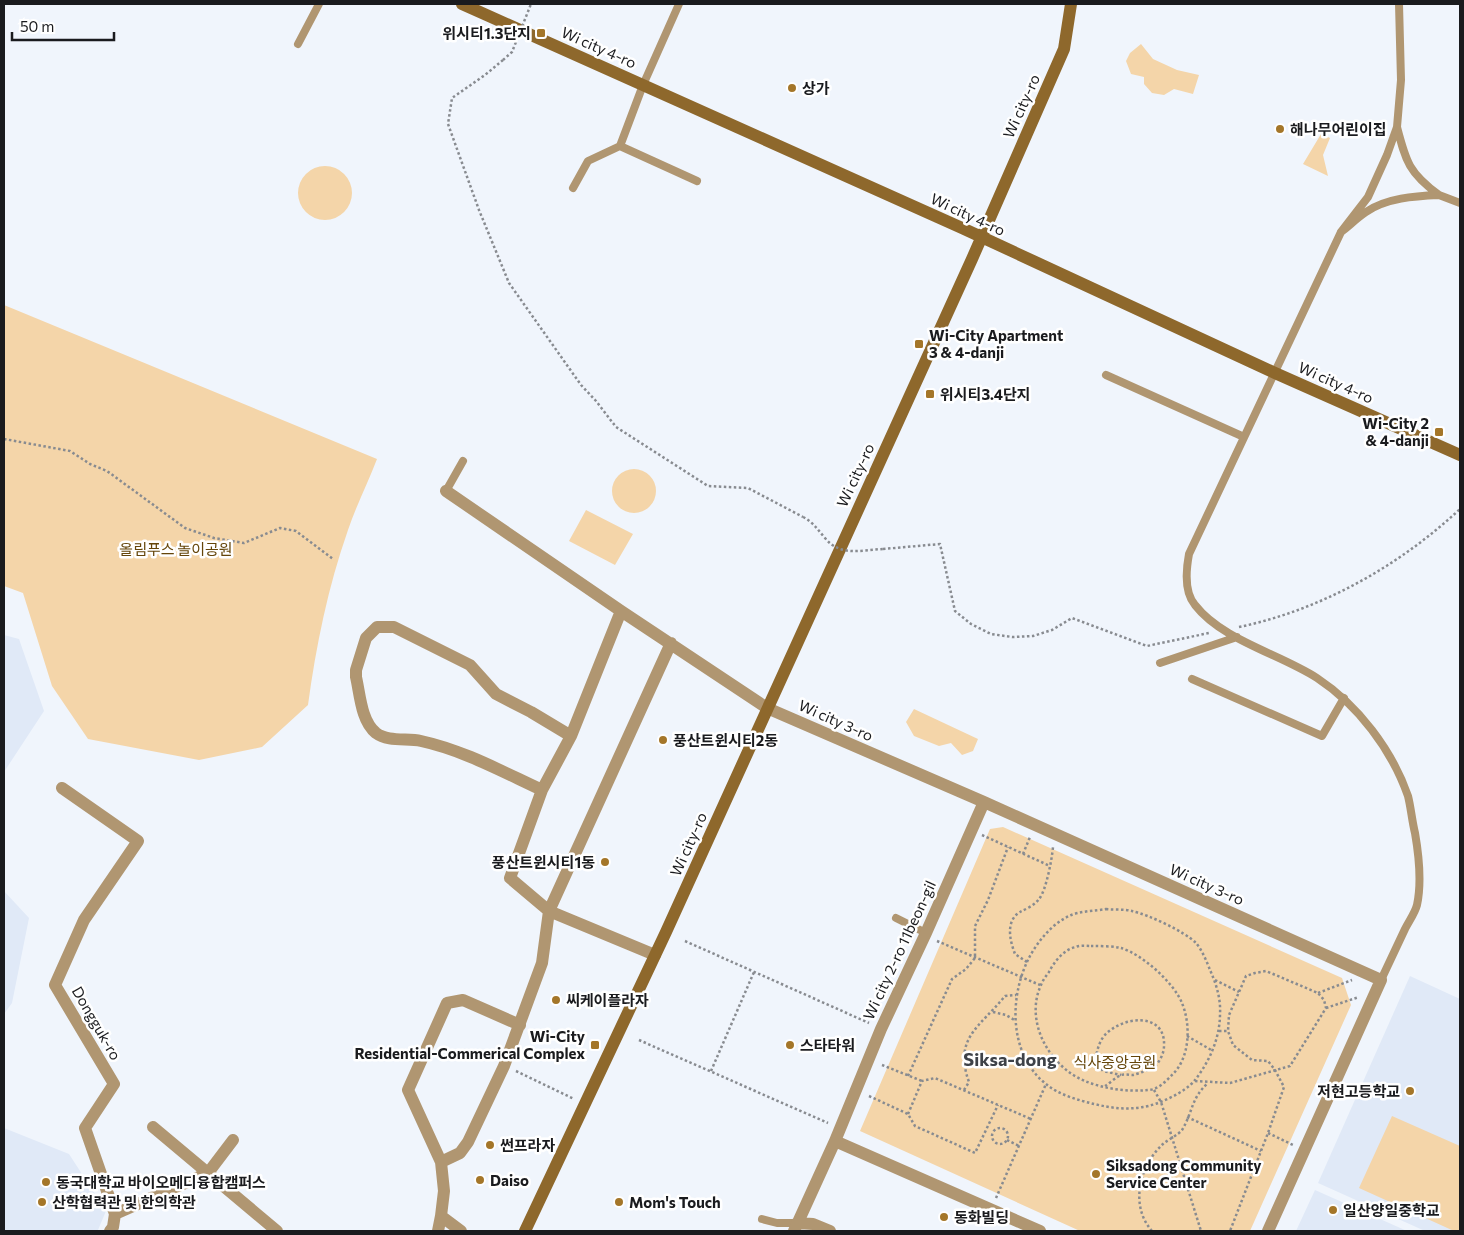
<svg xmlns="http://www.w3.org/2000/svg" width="1464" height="1235" font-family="Commissioner,'Noto Sans KR',sans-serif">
<rect width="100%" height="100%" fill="#f0f5fc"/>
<path fill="#e0e9f7" d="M4 635 19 639 44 711 4 772Z
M4 891 29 918 12 1003 4 1014Z
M1410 976 1460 999V1231H1425L1318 1183Z
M4 1128 69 1154 106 1211 98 1230 4 1231Z
M1315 1190 1407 1231H1296Z"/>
<path fill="#f4d5a9" d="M1141 44 1153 59 1177 70 1199 75 1193 94 1174 89 1164 95 1152 93 1144 84V77L1131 74 1126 61 1130 53Z
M1321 134 1330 138 1323 155 1328 176 1303 164Z
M298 193a27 27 0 1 1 54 0a27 27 0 1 1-54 0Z
M4 305 377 459C368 483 356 506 348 530 328 587 316 646 308 705L262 747 199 760 88 739 52 686 23 593 4 586Z
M612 491a22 22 0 1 1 44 0a22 22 0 1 1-44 0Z
M586 510 633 534 615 565 569 541Z
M914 709 978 739 973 751 962 755 951 743 939 746 914 736 906 722Z
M1003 827 1342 978 1351 1005 1250 1231H1080L860 1131 990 829Z
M1392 1116 1460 1146V1231H1454L1359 1188Z"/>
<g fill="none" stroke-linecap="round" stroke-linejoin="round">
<path stroke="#888b90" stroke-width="2.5" stroke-dasharray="2.5 2.5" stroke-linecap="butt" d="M503 60 485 75 452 98 448 124 479 210 509 283 581 385 596 401 616 427 708 486 748 488 803 517
M4 439 70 451 90 464 107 471 185 528 214 538 244 543 280 528 296 531 333 559
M883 549 940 544 955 611 971 624 991 634 1012 637 1033 636 1052 630 1072 618 1147 646 1209 633
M1239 627C1321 610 1399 566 1460 509
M982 835 1050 866
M1023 854 1030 837
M1106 909C1114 910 1124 909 1132 911 1149 915 1184 931 1196 943 1202 950 1207 962 1210 970 1216 983 1221 999 1220 1014 1220 1037 1210 1061 1195 1080 1186 1092 1158 1105 1143 1107 1126 1110 1111 1108 1094 1104 1078 1100 1059 1095 1046 1084 1008 1054 1009 995 1030 956 1039 940 1052 924 1069 916 1079 911 1095 911 1106 909Z
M685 941 869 1023
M937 941 1040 985
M1091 946C1100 946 1112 946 1121 948 1142 954 1174 983 1182 1003 1191 1025 1190 1057 1173 1074 1166 1081 1158 1090 1148 1090 1128 1092 1104 1089 1085 1081 1050 1067 1024 1022 1041 985 1043 980 1046 976 1049 972 1054 962 1064 949 1076 947 1080 945 1086 946 1091 946Z
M1027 962 1015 954C1010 941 1005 921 1020 912 1026 909 1035 905 1039 899 1046 891 1052 859 1053 847
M1215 980 1239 992
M1318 993 1352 980
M1326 1008 1359 997
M993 1012 1006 1015 1016 1021
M1219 1031H1228
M1187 1036 1213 1051
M639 1040 828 1123
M882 1065 922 1081
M516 1071 574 1099
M711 1071 754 972
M908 1076 952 979 966 969 975 958V926L988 900 1008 847
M1195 1081 1230 1083 1290 1066 1326 1008 1324 1000 1318 993 1266 971 1255 973 1246 976 1229 1015 1228 1031 1233 1045 1252 1060 1268 1061 1275 1070 1284 1087 1268 1133 1230 1231
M1105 1086C1110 1083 1116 1077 1121 1075 1125 1074 1129 1075 1133 1075 1140 1073 1152 1069 1157 1064 1161 1059 1164 1052 1164 1046 1166 1011 1121 1016 1104 1036 1098 1044 1097 1052 1095 1061L1103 1071 1121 1075
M964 1090 969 1082C953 1038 980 1027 1005 996L1016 995
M1154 1090 1161 1102 1201 1231
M869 1096 908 1114 915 1126 975 1153 998 1105
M908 1114 922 1081 935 1078 1031 1119
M1187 1117 1261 1151
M992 1136a8 8 0 1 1 16 0a8 8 0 1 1-16 0Z
M1268 1133 1293 1145
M1007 1140 1019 1146
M996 1198 1046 1084
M1152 1231C1129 1205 1140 1165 1163 1144 1169 1139 1178 1135 1182 1130 1193 1112 1191 1098 1208 1083"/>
<path stroke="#b09671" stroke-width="8" d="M679 4 643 85 620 146 697 181
M298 44 319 4
M1397 127 1401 80 1399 4
M573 188 588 161 620 146
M1439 195 1460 203
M1341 232C1349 226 1357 218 1366 212 1386 198 1415 196 1439 195 1409 173 1406 162 1397 127L1387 155 1368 197 1341 232 1189 554C1186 570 1184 592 1195 605 1222 640 1280 654 1317 678 1358 705 1392 750 1408 796 1411 808 1412 821 1415 833 1419 856 1422 882 1417 905 1415 913 1409 921 1405 929 1397 946 1389 963 1381 980
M1106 375 1244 437
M446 491 463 461
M1160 663 1237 637
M1192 679 1322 736 1344 698
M896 918 926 933
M762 1219 777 1223H797"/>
<path stroke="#b09671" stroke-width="12" d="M446 491 621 611 767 708 984 802 1381 980 1268 1231
M621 611 571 736 542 790 510 878 549 911 655 955
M62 788 138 841 84 920 55 985 114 1084 85 1128 115 1214 113 1227 110 1231
M542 790C503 772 463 750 421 741 407 738 388 742 376 733 361 721 360 694 356 677V670L366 638 377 627H394L470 665 496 694 531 712 571 736
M153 1127 277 1231
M835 1141 1040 1231
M441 1162 460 1153 468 1142 504 1066 542 963 549 911 671 643
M115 1214 208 1173 233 1140
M797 1223 813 1224 830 1231
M438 1231 441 1216
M461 1231 441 1216 444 1191 441 1162 408 1090 447 1003 463 1000 520 1025
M794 1231 835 1141 881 1029 926 933 984 802"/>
<path stroke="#8e682c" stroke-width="12" d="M462 4 962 228 1275 373 1460 455
M525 1231 666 932 972 259 1064 49 1071 4"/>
<path stroke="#888b90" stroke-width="2.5" stroke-dasharray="2.5 2.5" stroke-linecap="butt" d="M503 60 512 52 531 4
M803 517C813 522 818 530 825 538 840 557 862 550 883 549"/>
</g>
<g fill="#a47629" stroke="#fff" stroke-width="2">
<rect x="536" y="28" width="10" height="10" rx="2.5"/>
<circle cx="792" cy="88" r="5"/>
<circle cx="1280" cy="129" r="5"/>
<rect x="914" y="339" width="10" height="10" rx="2.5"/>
<rect x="925" y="389" width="10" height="10" rx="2.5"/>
<rect x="1434" y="427" width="10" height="10" rx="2.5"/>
<circle cx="663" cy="740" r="5"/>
<circle cx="605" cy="862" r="5"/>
<circle cx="556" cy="1000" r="5"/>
<rect x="590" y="1040" width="10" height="10" rx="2.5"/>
<circle cx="790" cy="1045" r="5"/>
<circle cx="1410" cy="1091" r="5"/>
<circle cx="490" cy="1145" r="5"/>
<circle cx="1096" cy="1174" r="5"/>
<circle cx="480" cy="1180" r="5"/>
<circle cx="46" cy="1182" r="5"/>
<circle cx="42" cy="1202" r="5"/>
<circle cx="619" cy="1202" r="5"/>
<circle cx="1333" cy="1210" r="5"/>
<circle cx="944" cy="1217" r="5"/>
</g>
<g text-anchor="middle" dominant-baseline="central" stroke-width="5" stroke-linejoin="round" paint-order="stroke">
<g font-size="15" font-weight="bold" fill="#1a1b1e" stroke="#fff" text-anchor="start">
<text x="531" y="33" text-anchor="end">위시티1.3단지</text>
<text x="802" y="88">상가</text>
<text x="1290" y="129">해나무어린이집</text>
<text x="929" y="335">Wi-City Apartment<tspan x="929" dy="17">3 &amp; 4-danji</tspan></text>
<text x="940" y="394">위시티3.4단지</text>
<text x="1429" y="423" text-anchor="end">Wi-City 2<tspan x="1429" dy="17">&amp; 4-danji</tspan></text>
<text x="673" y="740">풍산트윈시티2동</text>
<text x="595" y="862" text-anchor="end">풍산트윈시티1동</text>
<text x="566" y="1000">씨케이플라자</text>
<text x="585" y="1036" text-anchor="end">Wi-City<tspan x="585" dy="17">Residential-Commerical Complex</tspan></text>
<text x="800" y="1045">스타타워</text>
<text x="1400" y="1091" text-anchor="end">저현고등학교</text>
<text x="500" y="1145">썬프라자</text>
<text x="1106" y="1165">Siksadong Community<tspan x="1106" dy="17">Service Center</tspan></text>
<text x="490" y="1180">Daiso</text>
<text x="56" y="1182">동국대학교 바이오메디융합캠퍼스</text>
<text x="52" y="1202">산학협력관 및 한의학관</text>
<text x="629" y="1202">Mom's Touch</text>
<text x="1343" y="1210">일산양일중학교</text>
<text x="954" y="1217">동화빌딩</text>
</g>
<g font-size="15" fill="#1a1b1e" stroke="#fff">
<text transform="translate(599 47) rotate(24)">Wi city 4-ro</text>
<text transform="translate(1021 106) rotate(-66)">Wi city-ro</text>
<text transform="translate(968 214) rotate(25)">Wi city 4-ro</text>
<text transform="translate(1336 382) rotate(24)">Wi city 4-ro</text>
<text transform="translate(855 475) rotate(-65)">Wi city-ro</text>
<text transform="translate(836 720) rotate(24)">Wi city 3-ro</text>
<text transform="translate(688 844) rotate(-66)">Wi city-ro</text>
<text transform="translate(1207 884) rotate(24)">Wi city 3-ro</text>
<text transform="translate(899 950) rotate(-65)">Wi city 2-ro 11beon-gil</text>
<text transform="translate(97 1023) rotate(60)">Dongguk-ro</text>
</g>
<g font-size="15" fill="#654509" stroke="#fff">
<text x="176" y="549">올림푸스 놀이공원</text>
<text x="1115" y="1062">식사중앙공원</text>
</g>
<g font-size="18" font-weight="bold" fill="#3e4248" stroke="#fff">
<text x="1010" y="1059">Siksa-dong</text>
</g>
</g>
<rect width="1464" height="1235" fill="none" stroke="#1a1b1e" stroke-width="10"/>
<path d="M12 32v8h102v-8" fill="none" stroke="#1a1b1e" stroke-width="2.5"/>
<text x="20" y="32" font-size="15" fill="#1a1b1e" stroke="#ffffff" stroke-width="4" paint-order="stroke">50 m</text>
</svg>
